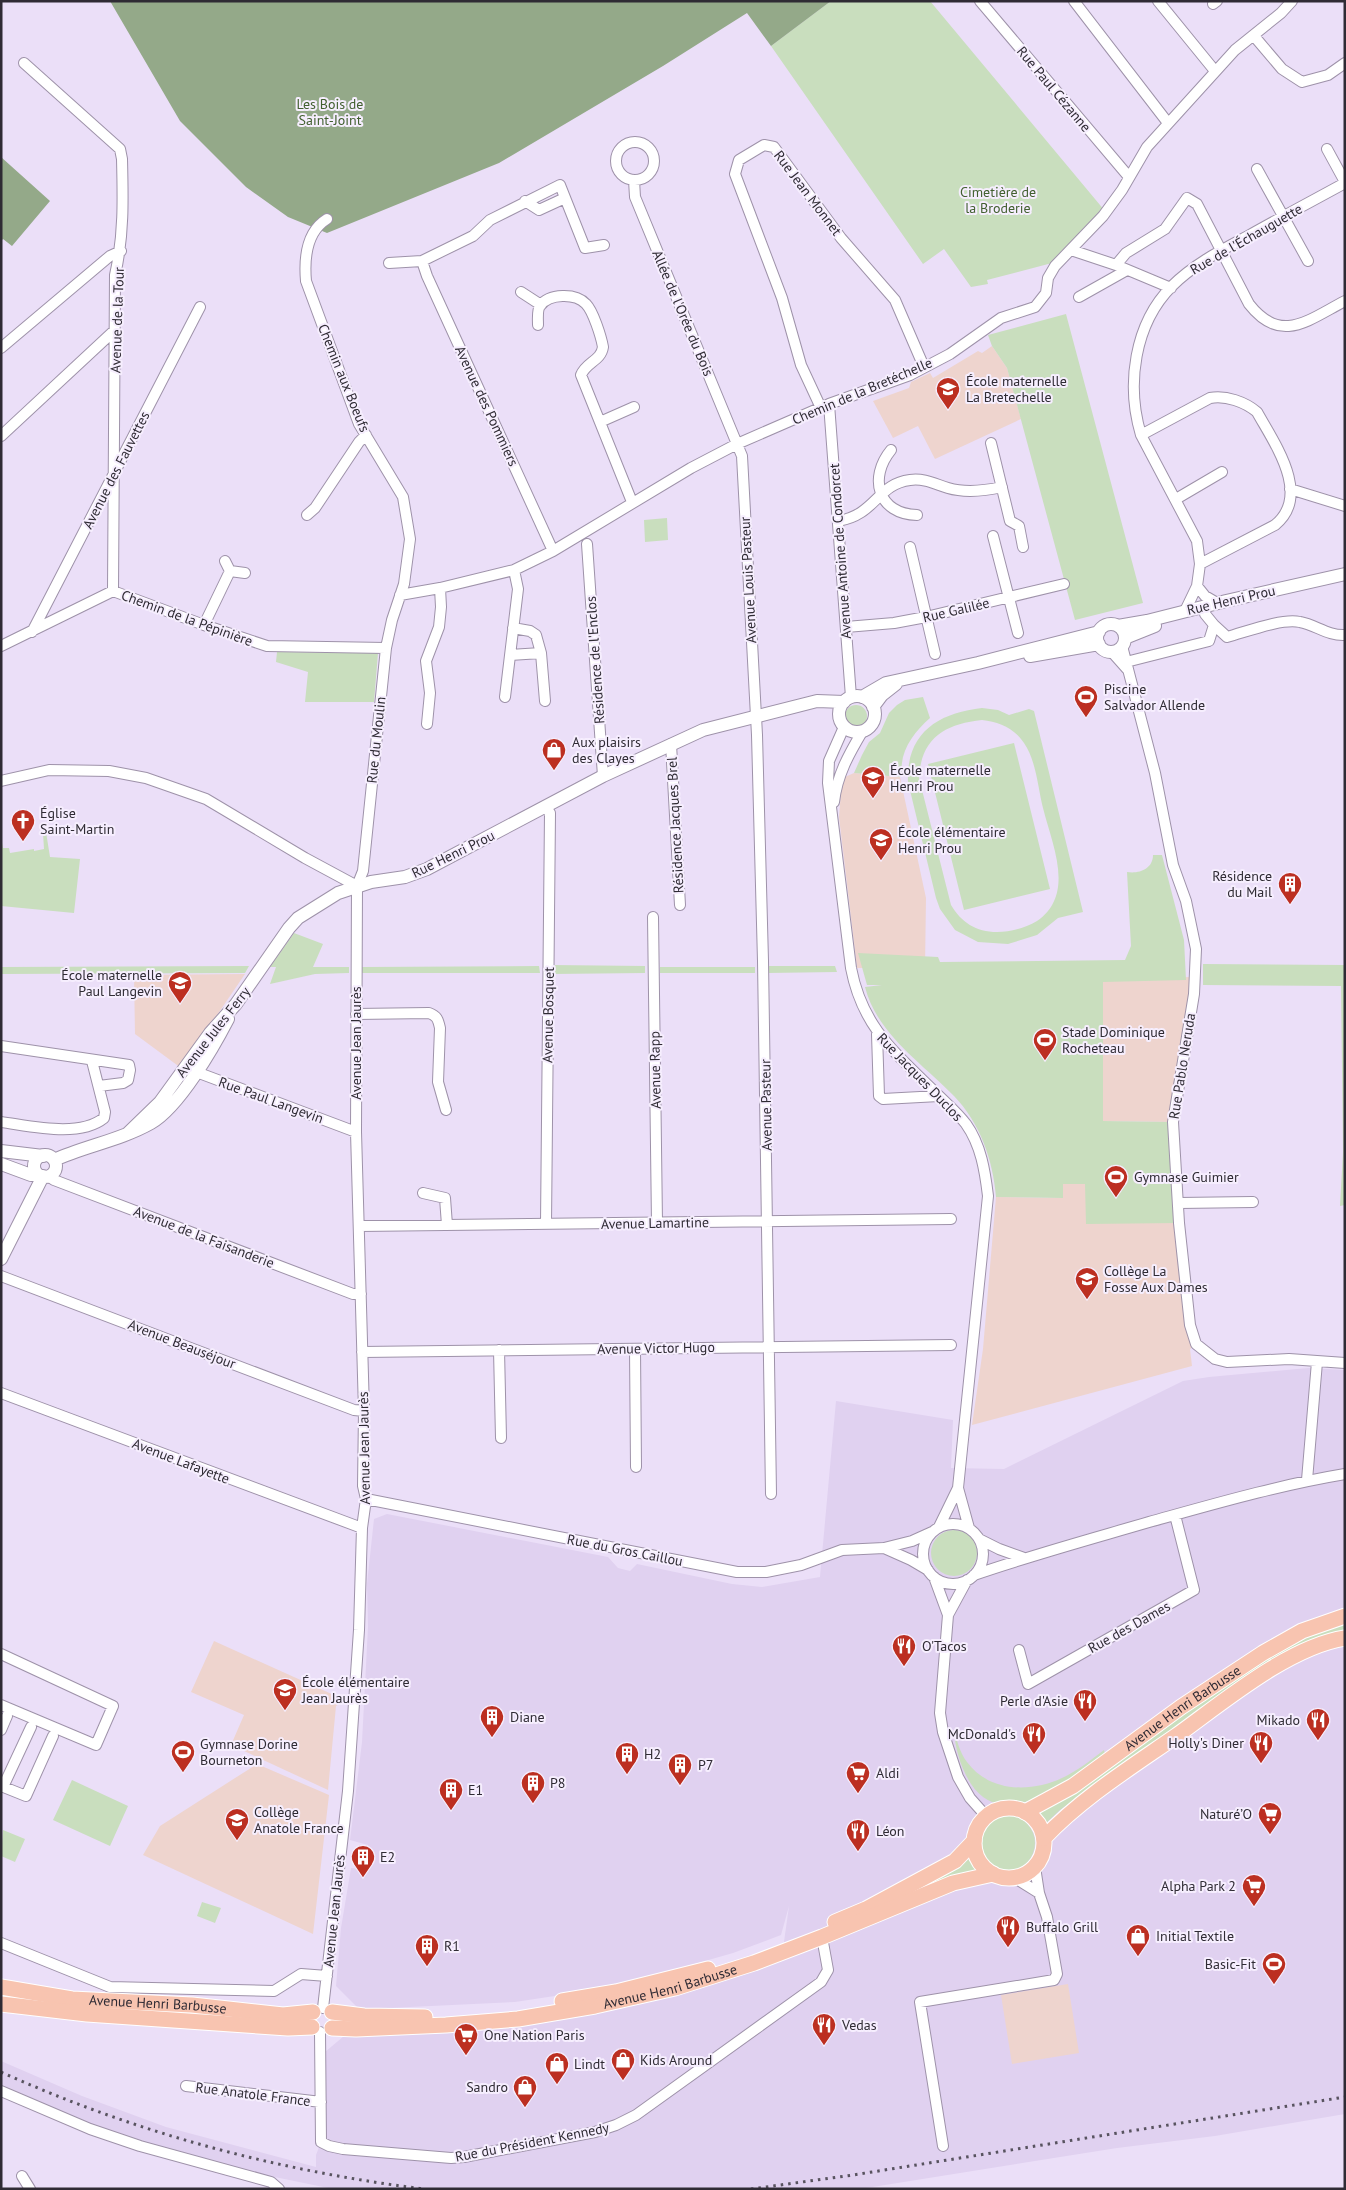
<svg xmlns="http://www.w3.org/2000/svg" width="1346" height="2190" font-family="'PT Sans',sans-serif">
<rect width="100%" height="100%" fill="#ebdff8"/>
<path fill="#e0d1f0" d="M1308 1368 1345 1370V2114L1215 2136 1117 2148 860 2189H333L236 2169 162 2149 71 2117 1 2084V2061L82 2096 166 2127 316 2167V2155L321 2142 325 2052 344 2036 440 2033 572 2017 593 2008 782 1956 789 1906 781 1935 733 1953 614 1987 515 2002 368 2009 358 2008 336 1986 341 1928 351 1868 361 1869 368 1845 350 1840 362 1742 368 1627 367 1584 374 1519 387 1514 608 1557 618 1568 630 1571 637 1564 732 1584 762 1587 820 1577 836 1401 953 1420 951 1468 1004 1469 1183 1381 1209 1377Z"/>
<path fill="#eed4ce" d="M992 346 1007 368 1021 419 935 459 918 426 893 438 873 401 909 388 911 382 930 373 933 378 978 351 982 353Z
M854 773 900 777 926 898 925 968H857L839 817 841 791 845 777Z
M245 974 181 1068 135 1034 134 975Z
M1196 977 1173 1122 1103 1121V978Z
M1063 1184H1085L1179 1223 1196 1344 1190 1349 1192 1366 972 1425 983 1349 996 1197 1063 1198Z
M214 1641 345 1700 336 1706 328 1790 231 1745 244 1715 191 1692Z
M257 1764 329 1795 313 1934 143 1855 160 1826Z
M1068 1984 1079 2053 1012 2064 1001 1995Z"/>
<path fill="#c9debe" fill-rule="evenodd" d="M831 1H930L1105 211 1052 263 987 280 988 284 971 287 944 249 923 264 771 46Z
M1066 314 1143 603 1075 620 1007 368 992 346 988 335Z
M667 518 668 540 645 542 644 520Z
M277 652 378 653 374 702H305L308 672 276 662Z
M923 697 930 718C913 733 899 752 902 775L900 777 854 773 862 755 869 742 880 733 889 713 897 705 905 700Z
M845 716a11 11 0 1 1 22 0a11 11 0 1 1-22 0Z
M982 708 998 710 1009 715 1029 709 1034 711 1083 912 1058 918 1037 935 1008 944 978 942 955 930 940 909 936 898 908 782C906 733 938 713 982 708ZM982 720C999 722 1014 728 1024 743 1036 760 1038 788 1043 808 1052 845 1076 894 1037 921 1025 928 1011 932 997 932 976 932 961 922 951 905L919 778C921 738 945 724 982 720Z
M1014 743 1050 889 964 910 928 764Z
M46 832 50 857 80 859 74 913 1 906V837L3 848H9L10 853 34 849V851L44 849 43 833Z
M1153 855H1162L1184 940 1186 980 1103 982V1121L1173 1122 1179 1223 1086 1224 1085 1184H1063V1198L996 1197C993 1160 980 1123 954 1096 922 1063 877 1034 865 987L882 985H867L858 953 938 957 940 962 1125 960 1131 946 1127 872C1139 874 1153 869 1153 855Z
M294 933 323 944 313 967H349V973L315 974 270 984 276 967H270Z
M1203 964 1345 965V1205L1340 1206 1343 1152 1341 986 1203 985Z
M552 965 645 966V973L552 974Z
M249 966 245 973 1 974V967Z
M539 966 540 973H362V967Z
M767 966H835L837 972 768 973Z
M660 967H755V973H660Z
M931 1553a23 23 0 1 1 46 0a23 23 0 1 1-46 0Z
M1345 1623V1632L1248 1677 1060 1810 1043 1826 1034 1813 1260 1662 1312 1632Z
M954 1730C957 1741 960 1753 967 1762 989 1792 1030 1793 1062 1778 1077 1771 1091 1760 1104 1750L1105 1754C1071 1779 1005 1835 971 1784 961 1768 955 1749 954 1730Z
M72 1780 128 1806 110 1846 53 1820Z
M979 1843a28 28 0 1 1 56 0a28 28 0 1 1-56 0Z
M3 1830 25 1839 15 1862 1 1856Z
M969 1859 977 1870 917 1893 916 1890Z
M202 1902 221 1908 215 1923 197 1916Z"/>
<path fill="#94a989" d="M110 1H831L771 46 747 13 663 66 499 163 327 233 288 217 246 187 180 121Z
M1 157 50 201 12 246 3 239 1 241Z"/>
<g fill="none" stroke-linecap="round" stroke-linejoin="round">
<g stroke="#9e92a9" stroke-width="12">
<path id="minor" d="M980 1 1129 177
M1074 1 1168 123
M1158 1 1215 71
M1213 4 1217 1
M1254 36 1282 69 1302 82 1328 75 1345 63
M24 63 120 149 122 159C123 198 124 236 115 275L113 591
M616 161a19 19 0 1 1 38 0a19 19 0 1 1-38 0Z
M1327 149 1345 182
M1257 169 1308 261
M634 180 635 197 742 456 757 735 763 961 771 1494
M525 201 539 210 565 198
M1071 250 1116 265 1171 288
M422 261 427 276 553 551
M389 263 422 261 473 236 490 220 560 185 585 248 604 245
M1116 265 1126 253 1165 229 1187 198 1197 204 1249 304C1281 345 1308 320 1345 301
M521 292 541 305
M1079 297 1127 270
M538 325C538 319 537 310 540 306 549 293 576 293 586 304 593 311 601 336 603 347 601 361 586 362 581 375L632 502
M1 348 110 256 121 251
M829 404 851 697
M821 408 801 365 782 298 735 174 739 160 764 145 774 147 841 238 895 300 924 367
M600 422 634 407
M1141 435 1210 398C1226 395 1245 402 1257 412 1274 443 1312 495 1275 525L1200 564
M1 436 115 330
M991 443 1010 521 1019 526 1023 547
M891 450C868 478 878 514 917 515
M1290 489 1345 506
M1176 499 1222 472
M307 515 315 508 359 442 366 435
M838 521C876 515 877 484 910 480 924 478 935 484 948 488 965 493 984 491 1002 487
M993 536 1018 633
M587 544 603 776
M910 547 935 654
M230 571 245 573
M1197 586 1205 596 1217 603
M400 595 440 588 514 570 553 551 691 468 737 444 829 404 910 375 950 354 1001 318 1035 307 1046 293 1048 278 1055 266 1103 216 1122 190 1147 147 1235 50 1281 13 1292 1
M1185 611 1197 586 1200 564 1197 541 1141 435C1126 385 1134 324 1172 286 1194 264 1222 250 1248 236 1280 218 1312 201 1345 183
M204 625 230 571 225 561
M1214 625 1227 637C1246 632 1281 618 1300 622 1316 625 1328 636 1345 635
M846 627 894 623 926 617 1064 584
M513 628 530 631 536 635 541 653 545 701
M32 632 200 307
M1 646 113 591 204 625 267 646 386 648
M1122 646 1155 773 1173 865 1186 901 1196 949 1194 994 1173 1122 1179 1223 1190 1325 1196 1344 1215 1359 1227 1362 1289 1359 1345 1363
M1111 651 1127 669
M510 655 541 653
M1126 662 1209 641 1214 625 1205 614
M505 697 518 589 514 570
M427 724 430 693 426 661 439 627 441 607 440 588
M844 727 829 761 828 783 851 968C862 1026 894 1052 934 1091 945 1102 957 1112 966 1124 981 1145 985 1171 988 1196L958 1488 939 1527
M671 744 680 905
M1 781 49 770 109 771 146 778 206 799 305 858 357 886
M834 802C837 775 849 754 862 732
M545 807 550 813 546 1224
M653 917 657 1223
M356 1014 429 1013C437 1016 438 1019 440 1028L438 1082 446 1110
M877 1034 879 1096 883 1099 939 1096
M1 1046 129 1065 130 1070 128 1080 123 1083 99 1086
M191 1070 356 1132
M1 1122C31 1126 79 1138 104 1118L105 1112 92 1061
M48 1176 54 1180 353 1294H361
M423 1193 445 1198 447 1225
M1179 1203 1253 1202
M359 1226 951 1219
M1 1276 354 1410 364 1411
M635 1349 636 1467
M499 1350 501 1438
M362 1352 951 1345
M1 1393 362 1528
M1307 1480 1317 1362
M958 1488 969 1528
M366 1499 737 1572H766L801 1565 842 1550 884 1548 912 1541 932 1532
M923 1554a30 30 0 1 1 60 0a30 30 0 1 1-60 0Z
M979 1539 999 1549 1024 1558
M884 1548 911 1560 928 1570
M974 1575C1032 1555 1091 1539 1149 1522 1214 1504 1279 1485 1345 1474
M934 1577 948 1615
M967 1580 948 1615 940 1713 943 1732 958 1777 970 1798 986 1816
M1019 1650 1028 1684 1194 1590 1175 1515
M1 1654 113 1706 96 1745 1 1705
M1 1730 7 1716
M1 1786 26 1796 53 1736
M3 1787 31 1727
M1015 1878 1039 1893
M1 1943 110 1987 274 1991 301 1974 327 1976
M323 2008 348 1791 359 1630 362 1528 366 1499 363 1486 364 1411 356 1132 357 886 363 871 386 648 392 620 404 584 410 539 403 497 359 424 306 281C304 258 306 232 327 219
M320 2032 321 2142 329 2146 343 2149 451 2158 464 2157 595 2132 616 2125 636 2115 821 1982 828 1970 822 1937
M186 2086 321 2102
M1 2091 90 2129 140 2146 271 2182 279 2189
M943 2146 920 2002 1054 1980 1057 1974 1047 1917 1039 1893 1035 1867
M22 2176 30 2189"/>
</g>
<g stroke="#9e92a9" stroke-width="14">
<path id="tertiary" d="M1097 638a14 14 0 1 1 28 0a14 14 0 1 1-28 0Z
M1118 626 1147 621 1226 601 1345 574
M1125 638 1155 626
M1030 656 1099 644
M839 714a18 18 0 1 1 36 0a18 18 0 1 1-36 0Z
M862 697 886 683 978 663 1099 632
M873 707 882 695 896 684
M128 1133 160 1102 210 1033 236 1004 289 928 298 918 338 893 371 882 405 877 427 869 603 776 703 730 817 701 844 702
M1 1151 43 1156
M34 1166a11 11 0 1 1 22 0a11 11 0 1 1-22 0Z
M54 1160C85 1146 121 1140 151 1123 179 1107 213 1048 228 1019
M1 1164 31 1175H39
M1 1259 43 1176"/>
</g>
<g stroke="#fff" stroke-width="17">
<g id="primary">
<circle cx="1009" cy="1843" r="35"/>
<path id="s1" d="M1025 1812 1073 1786 1181 1707 1263 1653 1302 1631 1345 1616"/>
<path d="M1044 1838C1082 1798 1130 1768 1176 1736 1222 1703 1288 1647 1345 1638"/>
<path d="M835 1922 866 1909 955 1861 974 1841"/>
<path id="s2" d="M1 1987 72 1999 192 2005 283 2015 313 2012"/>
<path d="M562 2001 616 1992 708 1969"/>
<path d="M1 2004 87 2014 288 2028 312 2027"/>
<path d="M332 2012 364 2016 425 2017"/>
<path id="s3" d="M332 2028 356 2029 446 2025 518 2019 595 2006 675 1988 754 1963 822 1937 953 1883 993 1874"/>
</g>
</g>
<use href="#minor" stroke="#fff" stroke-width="10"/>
<use href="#tertiary" stroke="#fff" stroke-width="12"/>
<use href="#primary" stroke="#f8c4b0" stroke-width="15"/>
<path stroke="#58535f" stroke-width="3" stroke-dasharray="2.5 5" stroke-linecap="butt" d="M1 2072C136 2133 278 2171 424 2189
M751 2189 853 2175 1345 2097"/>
</g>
<defs>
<g id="school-pin" transform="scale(1.25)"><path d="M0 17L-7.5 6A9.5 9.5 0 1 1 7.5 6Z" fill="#bc2f21" stroke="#f6eefe"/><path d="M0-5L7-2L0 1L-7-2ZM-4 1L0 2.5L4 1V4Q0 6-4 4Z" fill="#fff"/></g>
<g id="stadium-pin" transform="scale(1.25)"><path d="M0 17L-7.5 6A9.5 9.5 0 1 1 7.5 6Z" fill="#bc2f21" stroke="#f6eefe"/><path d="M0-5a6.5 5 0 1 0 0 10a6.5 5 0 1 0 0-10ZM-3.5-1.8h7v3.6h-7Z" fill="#fff"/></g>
<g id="shop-pin" transform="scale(1.25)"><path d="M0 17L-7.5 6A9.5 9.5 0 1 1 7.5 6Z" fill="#bc2f21" stroke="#f6eefe"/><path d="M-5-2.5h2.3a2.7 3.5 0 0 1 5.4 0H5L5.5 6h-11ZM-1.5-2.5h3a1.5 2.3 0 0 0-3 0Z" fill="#fff"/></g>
<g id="church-pin" transform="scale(1.25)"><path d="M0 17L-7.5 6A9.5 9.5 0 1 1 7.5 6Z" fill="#bc2f21" stroke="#f6eefe"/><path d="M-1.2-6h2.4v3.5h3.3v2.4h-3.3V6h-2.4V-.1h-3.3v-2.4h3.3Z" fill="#fff"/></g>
<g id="building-pin" transform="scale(1.25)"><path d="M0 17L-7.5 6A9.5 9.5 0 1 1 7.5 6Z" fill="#bc2f21" stroke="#f6eefe"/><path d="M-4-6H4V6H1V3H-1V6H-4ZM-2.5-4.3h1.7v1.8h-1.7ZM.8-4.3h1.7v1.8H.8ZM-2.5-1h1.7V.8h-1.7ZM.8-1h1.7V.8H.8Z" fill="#fff"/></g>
<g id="restaurant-pin" transform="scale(1.25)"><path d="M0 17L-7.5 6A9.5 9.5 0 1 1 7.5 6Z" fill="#bc2f21" stroke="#f6eefe"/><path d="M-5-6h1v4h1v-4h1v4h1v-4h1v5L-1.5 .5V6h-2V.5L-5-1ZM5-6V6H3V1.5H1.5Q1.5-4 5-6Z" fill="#fff"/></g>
<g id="supermarket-pin" transform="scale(1.25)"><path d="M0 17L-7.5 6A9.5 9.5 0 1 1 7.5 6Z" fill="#bc2f21" stroke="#f6eefe"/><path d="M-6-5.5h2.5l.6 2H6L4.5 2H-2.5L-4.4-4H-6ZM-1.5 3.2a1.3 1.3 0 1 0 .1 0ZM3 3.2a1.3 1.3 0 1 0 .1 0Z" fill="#fff"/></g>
</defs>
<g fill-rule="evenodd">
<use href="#school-pin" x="948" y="389"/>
<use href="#stadium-pin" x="1086" y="697"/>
<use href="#shop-pin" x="554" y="750"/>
<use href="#school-pin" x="873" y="778"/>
<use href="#church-pin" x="23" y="821"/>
<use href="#school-pin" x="881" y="840"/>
<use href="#building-pin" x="1290" y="884"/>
<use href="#school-pin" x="180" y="983"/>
<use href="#stadium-pin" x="1045" y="1040"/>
<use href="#stadium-pin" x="1116" y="1177"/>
<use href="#school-pin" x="1087" y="1279"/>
<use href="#restaurant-pin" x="904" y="1646"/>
<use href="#school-pin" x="285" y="1690"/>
<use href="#restaurant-pin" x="1085" y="1701"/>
<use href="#building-pin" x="492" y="1717"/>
<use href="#restaurant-pin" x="1318" y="1720"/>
<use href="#restaurant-pin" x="1034" y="1734"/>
<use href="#restaurant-pin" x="1261" y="1743"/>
<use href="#stadium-pin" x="183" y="1752"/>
<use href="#building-pin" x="627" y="1754"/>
<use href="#building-pin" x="680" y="1765"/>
<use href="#supermarket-pin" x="858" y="1773"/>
<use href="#building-pin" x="533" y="1783"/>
<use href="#building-pin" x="451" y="1790"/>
<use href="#supermarket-pin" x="1270" y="1814"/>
<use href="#school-pin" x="237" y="1820"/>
<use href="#restaurant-pin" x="858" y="1831"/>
<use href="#building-pin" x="363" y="1857"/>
<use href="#supermarket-pin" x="1254" y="1886"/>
<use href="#restaurant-pin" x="1008" y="1927"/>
<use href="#shop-pin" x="1138" y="1936"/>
<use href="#building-pin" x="427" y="1946"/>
<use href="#stadium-pin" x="1274" y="1964"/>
<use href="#restaurant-pin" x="824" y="2025"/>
<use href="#supermarket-pin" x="466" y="2035"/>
<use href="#shop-pin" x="623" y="2060"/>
<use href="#shop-pin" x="557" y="2064"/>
<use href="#shop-pin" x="525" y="2087"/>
</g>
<g text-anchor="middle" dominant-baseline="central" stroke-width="4" stroke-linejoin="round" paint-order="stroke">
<g font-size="14" fill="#2f2b34" stroke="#f6eefe">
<text transform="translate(1054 89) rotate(50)">Rue Paul Cézanne</text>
<text transform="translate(808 193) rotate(53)">Rue Jean Monnet</text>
<text transform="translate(1246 239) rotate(-30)">Rue de l'Échauguette</text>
<text transform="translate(683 313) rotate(67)">Allée de l'Orée du Bois</text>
<text transform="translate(117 320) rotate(-88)">Avenue de la Tour</text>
<text transform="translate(344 378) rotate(68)">Chemin aux Boeufs</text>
<text transform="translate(862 391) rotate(-23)">Chemin de la Bretéchelle</text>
<text transform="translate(487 406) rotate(65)">Avenue des Pommiers</text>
<text transform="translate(116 470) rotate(-63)">Avenue des Fauvettes</text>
<text transform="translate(840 551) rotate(-94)">Avenue Antoine de Condorcet</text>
<text transform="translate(748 580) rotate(-93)">Avenue Louis Pasteur</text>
<text transform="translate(1231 600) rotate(-13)">Rue Henri Prou</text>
<text transform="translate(956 610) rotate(-13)">Rue Galilée</text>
<text transform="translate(187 618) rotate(20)">Chemin de la Pépinière</text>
<text transform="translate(595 660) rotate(-94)">Résidence de l'Enclos</text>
<text transform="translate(376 740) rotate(-84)">Rue du Moulin</text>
<text transform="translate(675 825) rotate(-93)">Résidence Jacques Brel</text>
<text transform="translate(453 854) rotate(-26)">Rue Henri Prou</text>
<text transform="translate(548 1015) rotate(-89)">Avenue Bosquet</text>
<text transform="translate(213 1032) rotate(-52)">Avenue Jules Ferry</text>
<text transform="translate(356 1043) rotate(-90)">Avenue Jean Jaurès</text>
<text transform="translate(1182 1066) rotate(-81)">Rue Pablo Neruda</text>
<text transform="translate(655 1070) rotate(-91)">Avenue Rapp</text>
<text transform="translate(920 1077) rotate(46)">Rue Jacques Duclos</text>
<text transform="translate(271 1100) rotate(20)">Rue Paul Langevin</text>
<text transform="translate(766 1105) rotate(-91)">Avenue Pasteur</text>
<text transform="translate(655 1223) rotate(-1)">Avenue Lamartine</text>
<text transform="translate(204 1237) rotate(21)">Avenue de la Faisanderie</text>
<text transform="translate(182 1344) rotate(21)">Avenue Beauséjour</text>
<text transform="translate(656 1348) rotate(-1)">Avenue Victor Hugo</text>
<text transform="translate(364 1448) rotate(-91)">Avenue Jean Jaurès</text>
<text transform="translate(181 1461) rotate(21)">Avenue Lafayette</text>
<text transform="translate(625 1550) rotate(11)">Rue du Gros Caillou</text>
<text transform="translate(1129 1627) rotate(-29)">Rue des Dames</text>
<text stroke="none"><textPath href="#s1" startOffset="189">Avenue Henri Barbusse</textPath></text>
<text transform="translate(334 1911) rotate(-84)">Avenue Jean Jaurès</text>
<text stroke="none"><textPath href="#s3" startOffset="342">Avenue Henri Barbusse</textPath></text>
<text stroke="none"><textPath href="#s2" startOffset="158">Avenue Henri Barbusse</textPath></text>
<text transform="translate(253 2094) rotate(7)">Rue Anatole France</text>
<text transform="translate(532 2142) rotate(-11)">Rue du Président Kennedy</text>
</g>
<g font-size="14" fill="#426030" stroke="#f6eefe">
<text x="330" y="104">Les Bois de<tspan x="330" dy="16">Saint-Joint</tspan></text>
<text x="998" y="192">Cimetière de<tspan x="998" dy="16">la Broderie</tspan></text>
</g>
<g font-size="14" fill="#2f2b34" stroke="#f6eefe" text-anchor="start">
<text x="966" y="381">École maternelle<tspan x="966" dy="16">La Bretechelle</tspan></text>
<text x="1104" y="689">Piscine<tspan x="1104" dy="16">Salvador Allende</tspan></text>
<text x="572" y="742">Aux plaisirs<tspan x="572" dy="16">des Clayes</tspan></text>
<text x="890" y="770">École maternelle<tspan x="890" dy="16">Henri Prou</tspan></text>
<text x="40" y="813">Église<tspan x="40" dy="16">Saint-Martin</tspan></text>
<text x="898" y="832">École élémentaire<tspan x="898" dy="16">Henri Prou</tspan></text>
<text x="1272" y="876" text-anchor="end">Résidence<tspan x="1272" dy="16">du Mail</tspan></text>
<text x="162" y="975" text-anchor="end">École maternelle<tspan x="162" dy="16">Paul Langevin</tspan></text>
<text x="1062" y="1032">Stade Dominique<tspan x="1062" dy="16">Rocheteau</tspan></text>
<text x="1134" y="1177">Gymnase Guimier</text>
<text x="1104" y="1271">Collège La<tspan x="1104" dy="16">Fosse Aux Dames</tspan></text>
<text x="922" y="1646">O'Tacos</text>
<text x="302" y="1682">École élémentaire<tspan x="302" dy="16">Jean Jaurès</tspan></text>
<text x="1068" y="1701" text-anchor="end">Perle d'Asie</text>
<text x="510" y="1717">Diane</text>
<text x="1300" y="1720" text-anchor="end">Mikado</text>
<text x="1016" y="1734" text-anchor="end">McDonald's</text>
<text x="1244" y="1743" text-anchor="end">Holly's Diner</text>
<text x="200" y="1744">Gymnase Dorine<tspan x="200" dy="16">Bourneton</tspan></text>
<text x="644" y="1754">H2</text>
<text x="698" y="1765">P7</text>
<text x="876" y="1773">Aldi</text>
<text x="550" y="1783">P8</text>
<text x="468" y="1790">E1</text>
<text x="254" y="1812">Collège<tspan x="254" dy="16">Anatole France</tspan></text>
<text x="1252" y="1814" text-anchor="end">Naturé’O</text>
<text x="876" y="1831">Léon</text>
<text x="380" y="1857">E2</text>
<text x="1236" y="1886" text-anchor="end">Alpha Park 2</text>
<text x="1026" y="1927">Buffalo Grill</text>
<text x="1156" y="1936">Initial Textile</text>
<text x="444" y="1946">R1</text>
<text x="1256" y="1964" text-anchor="end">Basic-Fit</text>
<text x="842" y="2025">Vedas</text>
<text x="484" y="2035">One Nation Paris</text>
<text x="640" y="2060">Kids Around</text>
<text x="574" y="2064">Lindt</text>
<text x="508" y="2087" text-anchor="end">Sandro</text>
</g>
</g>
<rect width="1346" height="2190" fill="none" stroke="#2f2b34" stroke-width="5"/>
</svg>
